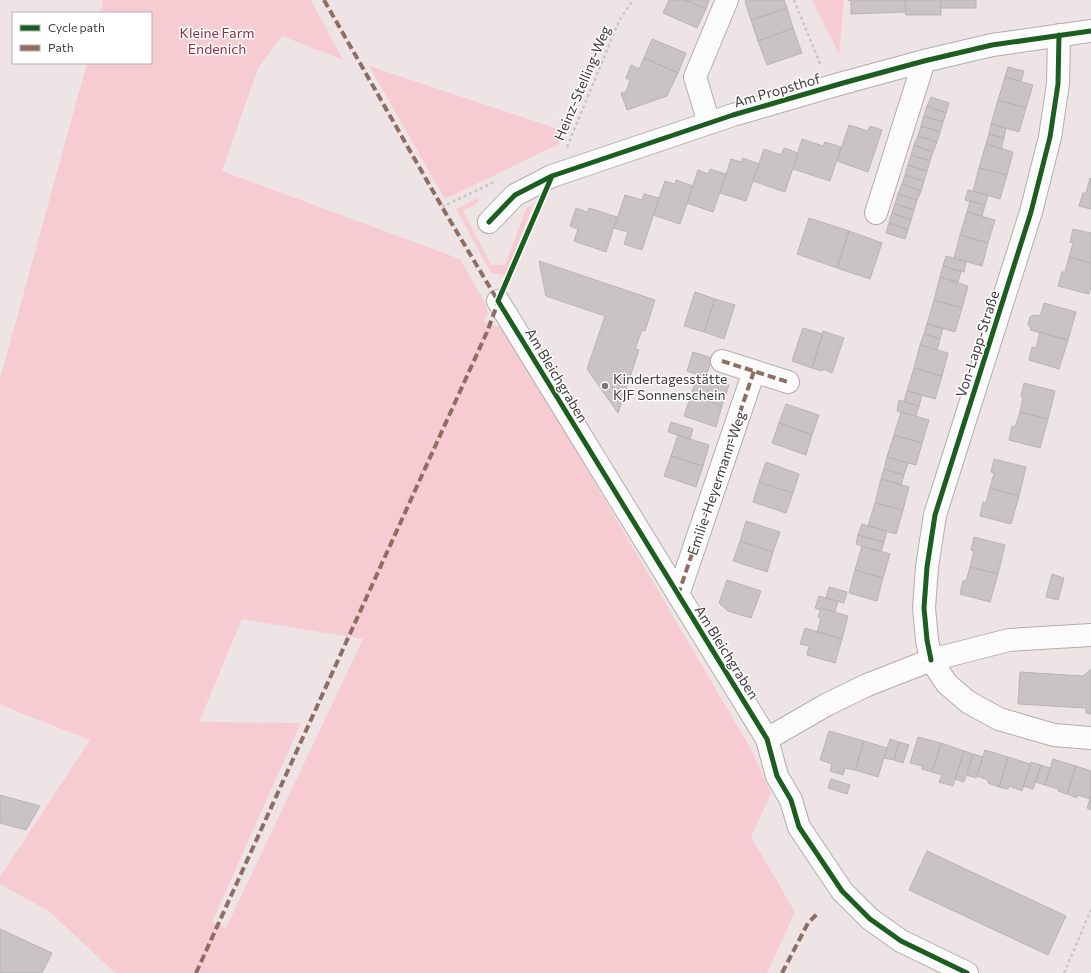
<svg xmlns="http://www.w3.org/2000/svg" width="1091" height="973" font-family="Commissioner,sans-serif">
<rect width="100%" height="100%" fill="#eee4e6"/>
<path fill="#f7cbd2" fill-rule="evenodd" d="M103 0H311L343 60 282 36 258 68 222 171 460 259 484 301 488 312 484 322 505 329 752 751 771 793 751 837 795 912 767 973H115L50 912 0 884V877L90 740 21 713 0 704V379L87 63H151V13H100ZM242 619 363 639 226 928 212 922 301 723 199 722Z
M812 0H844L839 54Z
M369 66 561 130 559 144 445 199Z
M478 198 479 202 463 211 491 265H505L527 207 533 205 506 275 491 273 456 209Z"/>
<path fill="#cac3c4" stroke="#bab3b4" d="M669 0H685L706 9 697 28 663 13Z
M685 0H709L706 9Z
M748 0H784L787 8 751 20 745 1Z
M848 0H905L906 12 851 14V1Z
M905 0H941V15H906Z
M941 0H976V8H941Z
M787 8 793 28 758 41 751 20Z
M793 28 802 53 767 65 758 41Z
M652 39 686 53 678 73 644 58Z
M644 58 678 73 667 96 627 110 621 93 626 92 630 80 626 78 631 65 639 69Z
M1008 67 1024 71 1021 82 1005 77Z
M1005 77 1033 85 1026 108 998 100Z
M931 97 949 103 946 113 927 106Z
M998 100 1026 108 1019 132 991 124Z
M927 106 946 113 943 122 924 116Z
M924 116 943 122 940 132 921 126Z
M991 124 1006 128 1004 138 989 134Z
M849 125 868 131 870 126 882 130 868 172 837 161Z
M921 126 940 132 937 142 918 136Z
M989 134 1004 138 1001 149 986 144Z
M918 136 937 142 933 152 914 145Z
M802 139 823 146 825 142 841 147 830 181 793 169Z
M986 144 1013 152 1007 175 979 168Z
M914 145 933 152 930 161 911 155Z
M784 148 798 153 785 192 753 181 764 149 781 155Z
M911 155 930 161 927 171 908 165Z
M743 158 759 164 746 201 720 193 731 159 741 162Z
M908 165 927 171 924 181 905 175Z
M979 168 1007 175 1000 199 973 191Z
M710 169 726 174 713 212 687 203 698 170 708 174Z
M905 175 924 181 921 191 902 184Z
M1090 178 1091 179V209L1079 206 1083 193H1086Z
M676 180 693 186 680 224 653 215 665 181 675 184Z
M902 184 921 191 917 200 898 194Z
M968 190 988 195 985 205 965 200Z
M644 194 659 198 642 250 624 244 628 232 614 228 625 195 642 200Z
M898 194 917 200 914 210 895 204Z
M970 201 985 205 982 216 967 212Z
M895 204 914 210 911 220 892 213Z
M576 208 587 212 589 208 617 217 606 252 574 241 578 229 570 226Z
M967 212 995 220 988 243 960 235Z
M892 213 911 220 908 230 889 223Z
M809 218 849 231 837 268 797 254Z
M889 223 908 230 905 239 886 233Z
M1073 229 1091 233V263L1069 257 1073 243 1070 242Z
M849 231 882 243 870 279 837 268Z
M960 235 988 243 982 266 954 258Z
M946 256 966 262 964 272 943 266Z
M1069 257 1091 263V287L1089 294 1058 286 1062 272H1065Z
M539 261 655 300 645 331 642 330 635 349 639 350 618 413 587 369 605 316 546 296Z
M943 266 961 272 958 282 940 277Z
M940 277 968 286 962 308 934 300Z
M695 292 715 299 704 332 684 326Z
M715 299 735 305 724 339 704 332Z
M934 300 962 308 955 332 927 324Z
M1044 303 1076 312 1068 340 1030 330 1031 328 1028 325 1030 317 1034 315 1040 316Z
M927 324 943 328 940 339 924 334Z
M803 328 823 334 812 368 792 361Z
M823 331 844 338 832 373 823 369 822 371 812 368Z
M1040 332 1068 340 1059 369 1029 360 1032 347 1036 348Z
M924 334 940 339 937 350 920 345Z
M920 345 948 353 942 376 914 368Z
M693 352 712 358 706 377 687 371Z
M914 368 942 376 935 399 907 391Z
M698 374 729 385 722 406 691 395Z
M1024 383 1055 391 1048 419 1020 412 1023 397 1021 396Z
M907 391 922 395 919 406 904 401Z
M691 395 722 406 716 427 684 416Z
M899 400 919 406 916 416 897 411Z
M786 404 819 415 812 435 779 423Z
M901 412 929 420 922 443 894 435Z
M1020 412 1048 419 1040 448 1009 440 1012 426 1015 427Z
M671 422 693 429 690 439 668 432Z
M779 423 812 435 806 455 772 443Z
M678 435 709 445 703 466 671 456Z
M894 435 922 443 916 465 887 457Z
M671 456 703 466 696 487 664 476Z
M887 457 908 463 904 475 884 469Z
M994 459 1026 467 1019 496 990 488 994 473 991 472Z
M766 462 799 474 793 493 759 482Z
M884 469 904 475 901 485 881 479Z
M881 479 909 487 903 510 875 503Z
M759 482 793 493 786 513 753 502Z
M990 488 1019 496 1011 524 980 516 983 502 986 503Z
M875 503 903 510 896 534 868 526Z
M746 521 780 532 773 552 740 541Z
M862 524 887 531 884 542 858 535Z
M858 535 884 542 881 552 856 544Z
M974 537 1005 545 998 574 970 567 974 551 971 550Z
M740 541 773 552 767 572 733 561Z
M862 546 890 554 883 578 855 570Z
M970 567 998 574 990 602 960 594 963 581H966Z
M855 570 883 578 877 601 849 593Z
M1052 574 1064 578 1058 600 1046 597Z
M727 580 761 591 751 618 728 611 719 603Z
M829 587 847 592 844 603 826 598Z
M819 596 838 601 835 612 821 608 820 610 815 608Z
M821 608 848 616 842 639 817 632 821 618 818 617Z
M805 628 842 639 835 663 807 655 809 646 800 644Z
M1091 669V714L1086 713V708L1018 704 1020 672 1083 676Z
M829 731 864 741 855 770 845 768 843 775 830 771 832 764 820 760Z
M918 737 941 743 932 772 922 769V766L910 763Z
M890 739 899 742 894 760 884 758Z
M864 741 887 748 878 777 855 770Z
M899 742 909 745 903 763 894 760Z
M941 743 964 751 953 786 939 782 942 775 932 772Z
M985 750 1008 757 999 787 988 783V780L977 776Z
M964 751 973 754 964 782 955 779Z
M973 754 983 757 976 778 967 775Z
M1008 757 1030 764 1022 791 1009 786 1008 789 999 787Z
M1053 759 1076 766 1067 794 1058 791V789L1045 785Z
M1031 762 1041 765 1033 789 1023 786Z
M1041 765 1050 768 1045 785 1036 782Z
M1076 766 1091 771 1090 799 1078 795 1077 798 1067 794Z
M831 779 850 785 847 794 828 788Z
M0 795 40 806 26 830 0 823Z
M1091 796V810L1087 808Z
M927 851 1066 916 1048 955 909 890Z
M0 929 52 953 42 973H0Z"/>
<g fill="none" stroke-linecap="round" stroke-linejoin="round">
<g stroke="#b3acad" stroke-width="24">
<path id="minor" d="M1059 35 1058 84 1050 137 1031 212 935 515 927 567 924 608 927 640 931 660 947 684 968 702 999 719 1054 735 1091 738
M709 123 695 77 727 0
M876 213 924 61
M489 222 515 195 552 176 733 115 843 83 924 61 992 45 1091 31
M498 301 767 739 777 776 791 800 799 827 842 891 870 919 901 941 967 973
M722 361 788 382
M678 595 754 371
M767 739 826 705 867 685 931 660 1009 640 1091 635"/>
</g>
<path stroke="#c9c6c6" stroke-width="2.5" stroke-dasharray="3 3" stroke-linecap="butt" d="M794 0 821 66
M567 147 619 21 633 0
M442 207 496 181
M1064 973 1091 910"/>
<use href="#minor" stroke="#fcfbfb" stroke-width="22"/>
<path stroke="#8d6e63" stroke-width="4" stroke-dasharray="8 4" stroke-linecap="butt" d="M324 0 442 207 498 301
M722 361 788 382
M678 595 754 371
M196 973 487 332 499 300
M782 973 808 923 818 913"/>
<g stroke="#fff" stroke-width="8">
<path id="cycleway" d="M552 176 498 301 767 739 777 776 791 800 799 827 842 891 870 919 901 941 967 973
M489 222 515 195 552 176 733 115 843 83 924 61 992 45 1091 31
M931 660 927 640 924 608 927 567 935 515 1031 212 1050 137 1058 84 1059 35"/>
</g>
<use href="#cycleway" stroke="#1b5e20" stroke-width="5"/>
</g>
<circle fill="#7d7677" stroke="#fff" stroke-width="1.5" cx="605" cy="386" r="4"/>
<g text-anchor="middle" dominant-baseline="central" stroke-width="3" stroke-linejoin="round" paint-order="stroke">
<g font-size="14" fill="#8a3046" stroke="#fff">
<text x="217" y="32">Kleine Farm<tspan x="217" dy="16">Endenich</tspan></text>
</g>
<g font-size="14" fill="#403a3b" stroke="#fff">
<text transform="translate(582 83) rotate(-67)">Heinz-Stelling-Weg</text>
<text transform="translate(777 90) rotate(-16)">Am Propsthof</text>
<text transform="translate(977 344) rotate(-72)">Von-Lapp-Straße</text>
<text transform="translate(557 375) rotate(59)">Am Bleichgraben</text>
<text transform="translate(716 483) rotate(-71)">Emilie-Heyermann-Weg</text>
<text transform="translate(727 652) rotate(58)">Am Bleichgraben</text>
</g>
<g font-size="14" fill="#403a3b" stroke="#fff" text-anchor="start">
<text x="613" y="378">Kindertagesstätte<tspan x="613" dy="16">KJF Sonnenschein</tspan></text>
</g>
</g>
<rect x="12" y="12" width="140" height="52" fill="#ffffff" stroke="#b3b0b1"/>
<rect x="20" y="25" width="20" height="6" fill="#1b5e20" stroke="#b3b0b1"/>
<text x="48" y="32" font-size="12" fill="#403a3b">Cycle path</text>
<rect x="20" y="45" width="20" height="6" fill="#8d6e63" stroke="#b3b0b1"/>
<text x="48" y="52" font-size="12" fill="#403a3b">Path</text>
</svg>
